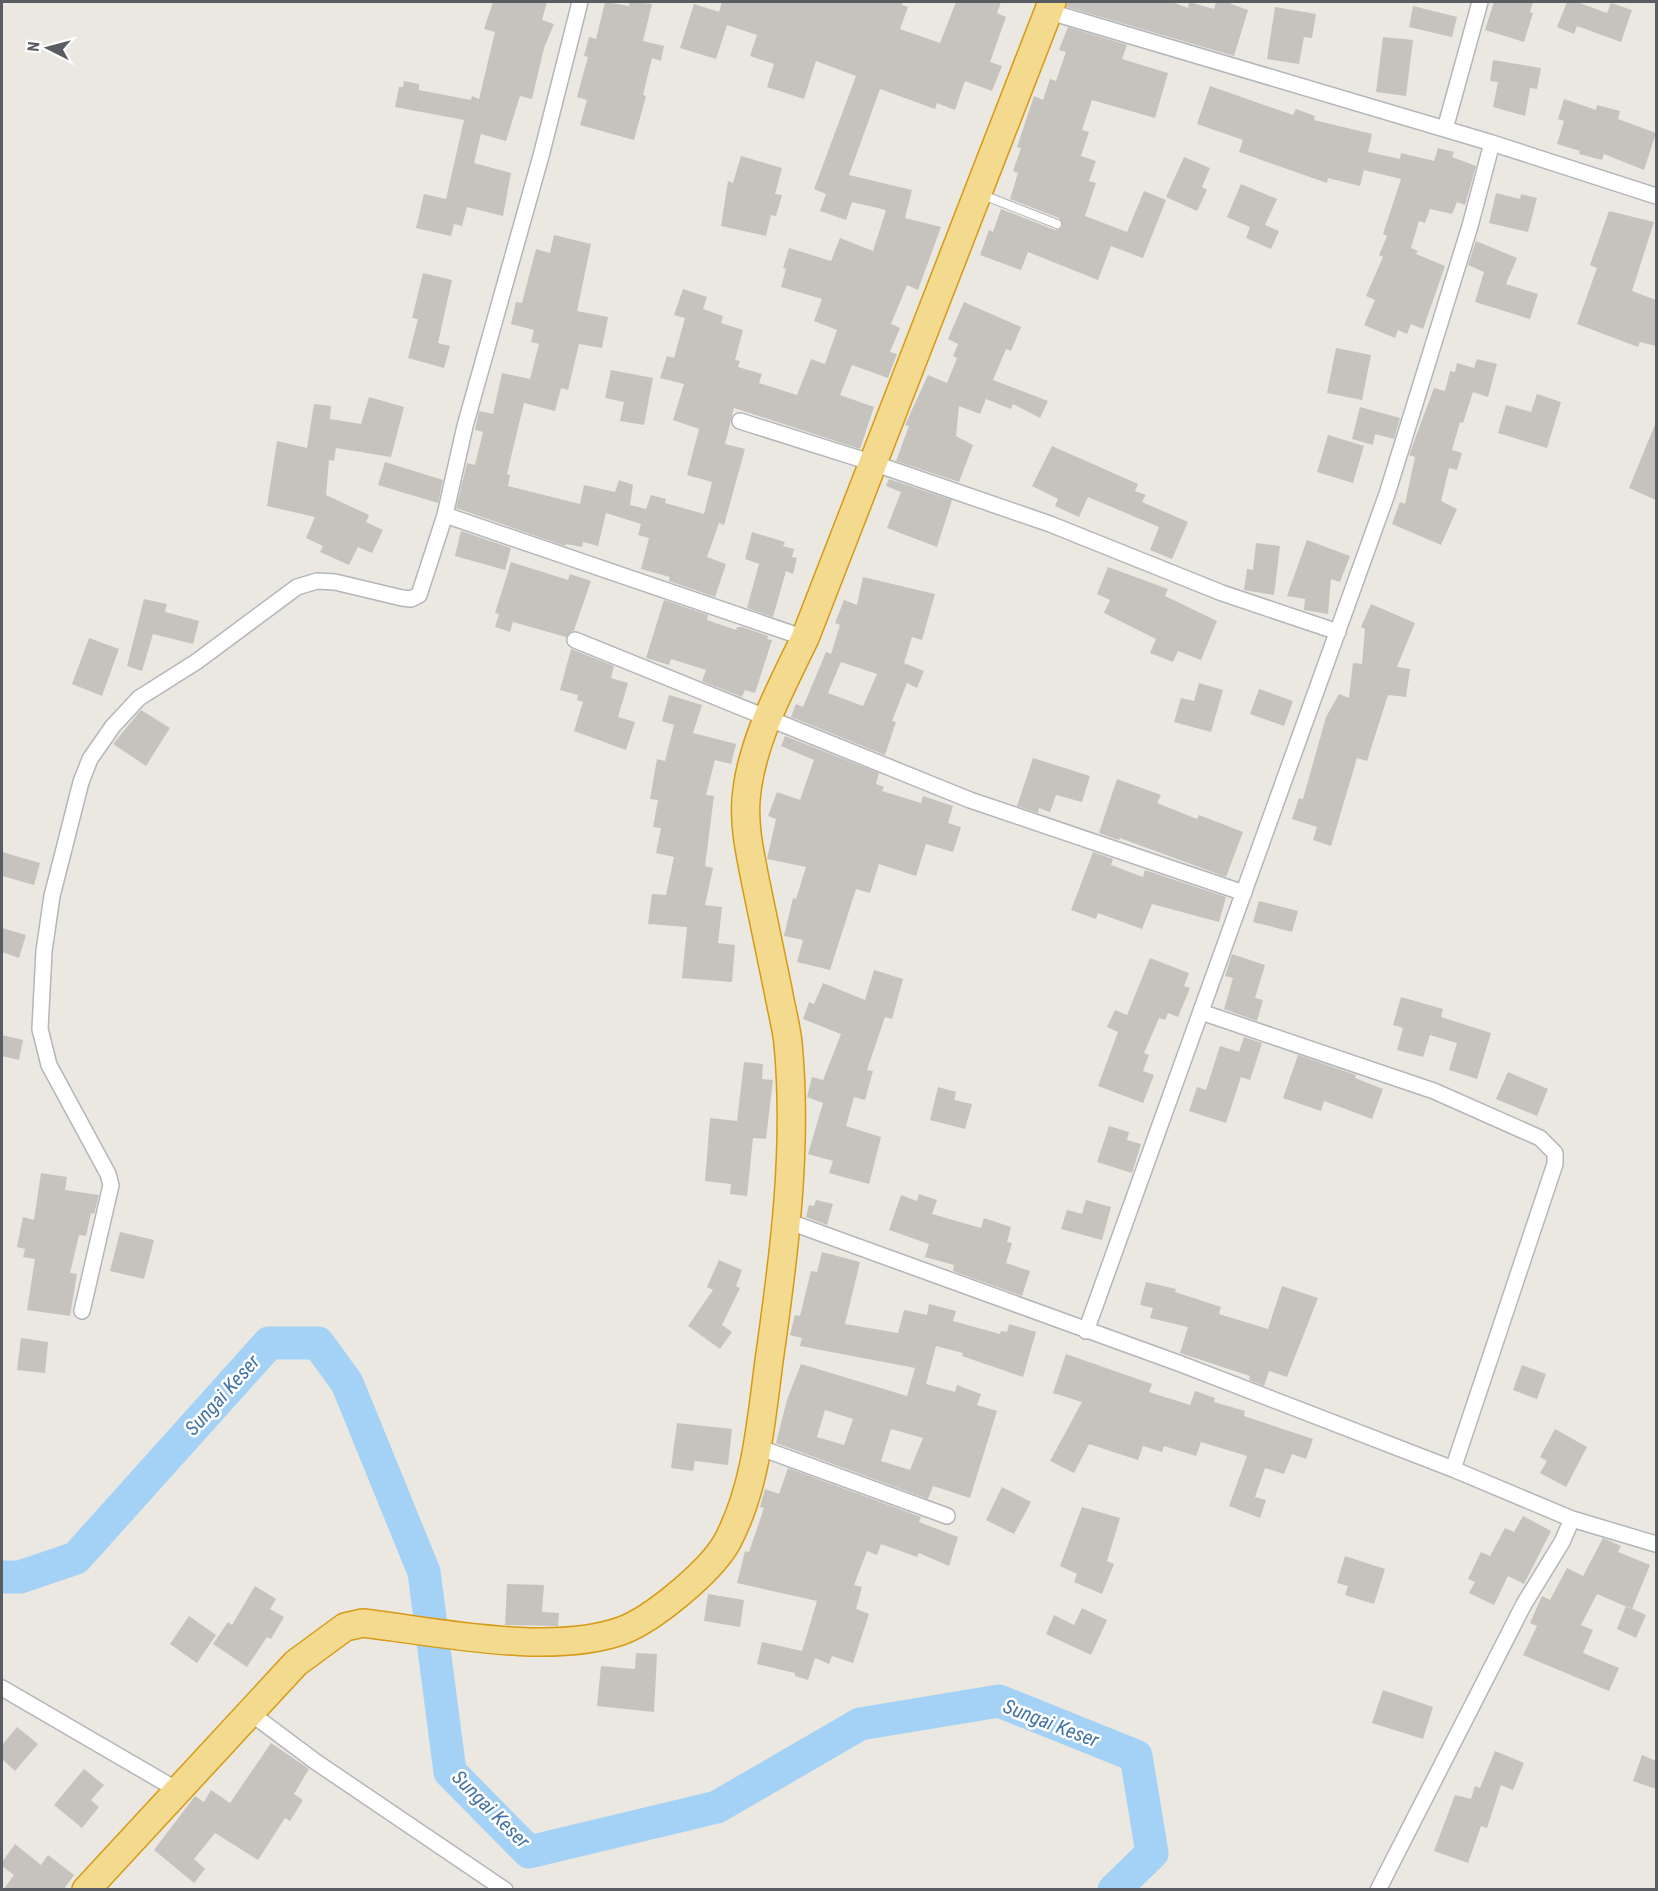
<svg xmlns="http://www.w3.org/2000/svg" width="1658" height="1891" font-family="'Roboto Condensed',sans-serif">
<rect width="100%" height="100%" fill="#eae8e0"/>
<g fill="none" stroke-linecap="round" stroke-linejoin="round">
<path stroke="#a4d2f7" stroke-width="33" d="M2 1577H20L76 1558 269 1343H318L347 1383 424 1572 450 1772 529 1852 717 1807 860 1724 999 1701 1136 1756 1152 1853 1114 1890"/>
</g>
<path fill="#c6c3be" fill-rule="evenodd" d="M493 2H547L542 20 554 24 544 48 532 99 520 96 506 141 481 134 474 163 511 173 503 216 467 207 462 226 454 224 451 236 416 228 424 194 446 199 464 120 395 107 399 87H403L404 81 419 84V90L471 100 472 96 479 99 495 32 484 29Z
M605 2 629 6 630 2 652 4 643 41 664 46 661 61 652 58 643 95 646 96 634 140 580 125 587 100 577 97 588 57 584 56 589 37 596 39Z
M722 2H903L902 5 908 7 900 29 940 43 956 2H1001L997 13 1006 17 990 62 1002 66 992 91 965 81 955 110 937 103 935 109 880 89 849 175 912 190 905 218 941 227 918 290 907 285 891 324 900 328 890 352 897 354 888 378 852 365 840 395 874 407 860 449 734 408 725 444 745 449 724 525 719 523 707 557 726 564 715 597 669 581 670 577 641 569 649 538 638 535 641 524 606 513 598 546 583 542 582 547 566 544 565 546 456 508 467 463 475 465 483 432 475 430 479 411 493 414 502 373 530 379 539 344 531 342 534 330 511 324 516 302 522 303 536 249 550 253 554 235 591 244 577 311 608 317 602 348 579 344 568 390 561 388 555 411 524 403 507 474 510 475 508 486 580 504 584 485 615 492 619 480 633 485 630 505 646 509 651 495 666 499 665 503 704 514 712 482 687 475 699 429 673 420 684 384 660 378 667 356 674 358 685 318 674 315 683 289 707 297 703 309 723 316 721 323 743 330 735 360 740 361 738 367 762 374 759 383 797 395 811 359 825 364 837 330 814 321 822 299 781 287 786 269 783 268 789 248 831 261 840 238 873 251 886 210 852 202 846 220 820 211 826 194 814 189 856 76 816 61 804 99 767 87 774 64 750 56 757 35 727 25 716 59 680 48 694 4 719 12Z
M1067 2H1172L1188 8 1189 2 1214 9 1216 2H1232L1231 4 1248 10 1234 56 1067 7Z
M1494 2H1533L1530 12 1533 13 1524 42 1485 30Z
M1567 2H1577L1607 13 1611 3 1632 10 1621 42 1577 26 1574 34 1557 27Z
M1413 6 1457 17 1452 37 1409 27Z
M1275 7 1316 14 1312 38 1304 37 1299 64 1267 59Z
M1068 27 1127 45 1122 59 1168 73 1155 118 1092 100 1082 130 1089 132 1081 156 1096 161 1089 181 1096 183 1085 216 1127 232 1144 191 1166 200 1143 258 1111 246 1098 280 1028 252 1021 270 980 255 989 230 993 232 1001 209 1055 230 1062 227 1059 218 1010 199 1018 173 1013 171 1021 148 1017 147 1034 96 1043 100 1050 79 1056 81 1066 52 1059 50Z
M1383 37 1413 40 1406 96 1376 92Z
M1493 60 1541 68 1537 89 1530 88 1525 116 1493 107 1498 82 1490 81Z
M1210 86 1293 115 1296 109 1315 116 1314 120 1372 134 1368 152 1400 159 1401 153 1434 161 1438 148 1454 152 1452 157 1476 166 1465 205 1457 202 1452 214 1430 209 1425 223 1419 221 1411 248 1418 251 1416 254 1445 266 1423 329 1411 324 1407 334 1398 330 1395 338 1364 325 1375 300 1366 296 1383 257 1379 255 1387 236 1383 234 1401 179 1364 170 1360 186 1328 178 1327 183 1239 152 1243 140 1197 124Z
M1564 99 1596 110 1597 105 1620 111 1618 119 1656 133 1644 170 1604 154 1602 160 1579 154 1580 151 1557 144 1564 121 1558 119Z
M741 156 782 168 775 194 782 195 776 216 771 215 766 236 721 226 728 181 733 183Z
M1184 157 1210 168 1202 187 1207 190 1197 211 1166 197Z
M1241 184 1277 199 1265 225 1279 231 1271 249 1246 238 1250 227 1227 217Z
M1496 193 1520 199 1521 194 1537 198 1528 232 1489 223Z
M1609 211 1654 222 1632 291 1656 300V346L1640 342 1638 347 1577 324 1597 268 1590 265Z
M1476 241 1517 258 1506 284 1538 294 1530 319 1475 302 1484 272 1468 265Z
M423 273 452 280 438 343 450 346 444 368 408 358 418 319 412 318Z
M964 302 1021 327 1011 351 1006 349 993 380 1048 401 1040 418 1013 404 1011 409 986 399 980 414 959 406 956 436 973 445 959 482 896 461 909 426 905 425 928 375 947 383 957 358 953 356 958 344 948 339Z
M1336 348 1371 355 1362 400 1327 393Z
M1477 359 1497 364 1488 397 1473 392 1463 423 1460 422 1452 450 1462 453 1457 470 1449 468 1441 501 1457 509 1441 545 1392 524 1400 502 1405 504 1415 457 1409 455 1434 388 1445 391 1450 371 1455 372 1457 363 1474 368Z
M611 370 653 378 644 425 620 421 624 402 605 398Z
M1537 394 1561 402 1547 448 1498 433 1506 405 1531 412Z
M369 397 404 407 391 457 336 448 334 461 329 460 326 495 369 515 366 522 383 530 372 553 358 547 349 565 320 552 323 546 306 538 315 517 267 506 277 441 307 448 314 404 331 406 330 419 361 424Z
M1360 407 1400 418 1394 439 1375 434 1373 445 1352 439Z
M1656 422V500L1629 488Z
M1328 435 1364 446 1353 483 1317 472Z
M1052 446 1138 484 1135 491 1146 495 1142 502 1188 522 1172 559 1150 550 1159 527 1088 497 1079 517 1055 506 1058 499 1032 486Z
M385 462 443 480 438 503 378 485Z
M889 479 952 500 937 547 887 528 901 492 886 486Z
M461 531 511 548 505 570 455 556Z
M752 532 785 542 783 546 794 549 792 557 797 558 793 574 786 571 773 617 747 608 759 564 745 559Z
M1307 540 1350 556 1340 582 1331 579 1328 614 1304 610 1305 599 1287 596Z
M1256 543 1280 546 1274 595 1244 590 1247 569 1253 570Z
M511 562 568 580 570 574 591 581 574 630 566 637 513 622 510 632 495 627 499 614 495 613Z
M1108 567 1168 589 1165 596 1217 621 1201 660 1178 651 1173 662 1150 653 1156 639 1104 613 1110 600 1097 594Z
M863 577 935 594 922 640 912 637 904 663 924 671 917 688 907 683 892 721 896 722 885 755 791 717 796 704 803 707 826 652 831 654 840 625 835 623 844 600 857 605ZM841 662 877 674 863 706 828 693Z
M144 599 167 604 165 612 199 621 193 644 153 634 142 671 127 666Z
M664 600 708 615 707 620 736 630 737 627H742L768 636 767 639 772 640 755 693 745 690 742 697 702 681 706 670 671 659 669 665 646 658Z
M1371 604 1415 623 1397 667 1410 669 1406 697 1388 695 1367 761 1357 758 1331 846 1313 840 1317 827 1292 819 1299 798 1303 799 1326 717 1339 694 1349 698 1353 663 1362 664 1365 629 1361 627Z
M89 638 119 649 102 696 72 684Z
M571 649 614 666 611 678 628 683 618 717 635 722 626 750 574 731 583 702 577 700 578 695 560 690Z
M1199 683 1223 690 1211 732 1174 722 1181 698 1194 701Z
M1259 689 1293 701 1284 726 1250 714Z
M669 695 702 705 693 733 736 744 731 764 715 760 706 795 714 796 705 866 713 868 705 905 722 907 718 943 735 945 732 982 682 978 687 927 648 924 652 894 666 895 674 857 656 853 661 828 653 827 658 800 650 799 657 759 665 761 674 725 662 721Z
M141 710 170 728 146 766 113 744Z
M785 736 879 773 876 784 884 787 882 791 921 803 923 796 953 806 948 823 961 827 953 852 926 844 916 876 879 864 870 893 856 889 830 970 797 962 803 940 784 936 793 898 796 899 806 867 767 859 776 819 768 816 777 792 800 800 814 760 781 746Z
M1033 758 1090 776 1082 802 1056 795 1050 812 1039 808 1038 813 1017 806Z
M1117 779 1161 795 1157 803 1197 819 1199 815 1243 832 1226 877 1120 838 1119 840 1099 833Z
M2 852 40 863 34 885 2 876Z
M1093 852 1113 859 1111 865 1143 877 1145 870 1226 897 1219 922 1152 904 1142 929 1098 913 1096 919 1071 910Z
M1259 901 1298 911 1292 932 1253 922Z
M2 928 26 935 19 958 2 952Z
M1232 954 1265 965 1255 998 1263 1000 1257 1021 1224 1009 1233 978 1225 976Z
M1150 958 1189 973 1184 986 1190 988 1178 1017 1168 1013 1165 1020 1159 1018 1144 1053 1149 1055 1143 1071 1154 1075 1143 1103 1098 1086 1118 1032 1107 1027 1115 1010 1127 1015Z
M874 970 903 979 892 1019 885 1017 867 1070 873 1071 865 1100 854 1097 846 1126 881 1137 869 1184 829 1173 833 1161 808 1154 823 1103 807 1097 812 1077 823 1080 841 1034 803 1019 809 1002 814 1004 823 983 865 1000Z
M1401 997 1443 1009 1441 1017 1491 1033 1477 1079 1449 1070 1457 1043 1430 1035 1423 1057 1397 1050 1403 1028 1393 1025Z
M2 1035 23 1040 19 1060 2 1056Z
M1244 1037 1262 1043 1250 1080 1241 1077 1226 1123 1189 1111 1197 1087 1206 1090 1220 1046 1239 1052Z
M1298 1055 1356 1075 1355 1078 1383 1089 1372 1119 1324 1101 1321 1111 1283 1098Z
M744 1062 763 1064 762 1079 773 1080 766 1139 753 1138 747 1196 730 1194 731 1184 705 1181 710 1118 737 1121Z
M1508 1072 1548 1089 1537 1116 1496 1099Z
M938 1087 956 1092 954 1100 972 1104 965 1129 930 1120Z
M1109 1126 1129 1132 1127 1140 1141 1144 1132 1173 1097 1162Z
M41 1173 67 1177 65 1190 99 1195 94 1214 91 1213 86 1236 79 1235 70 1273 77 1274 70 1316 27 1310 35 1259 23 1257 25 1249 17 1247 23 1217 34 1220Z
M919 1194 937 1200 932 1214 981 1228 984 1218 1011 1227 1007 1242 1012 1243 1006 1263 1030 1271 1022 1296 953 1271 954 1265 925 1257 929 1244 889 1230 901 1195 917 1201Z
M816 1200 833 1204 827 1225 806 1217 809 1205 814 1206Z
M1086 1200 1111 1207 1102 1240 1061 1229 1067 1210 1082 1214Z
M120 1232 154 1240 144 1279 110 1271Z
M822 1252 860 1262 845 1324 898 1333 904 1310 927 1315 929 1304 956 1311 953 1321 1000 1334 1001 1331 1007 1332 1009 1324 1036 1332 1023 1377 962 1356 963 1353 936 1346 926 1384 955 1392 957 1385 981 1394 977 1405 997 1411 970 1498 933 1486 928 1499 776 1443 787 1400 801 1364 907 1396 915 1368 800 1346 802 1338 790 1335 795 1315 800 1316 811 1271 817 1272ZM825 1410 853 1419 844 1445 817 1437ZM891 1429 923 1438 910 1470 881 1461Z
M719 1260 742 1270 736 1286 740 1288 722 1325 732 1332 720 1349 688 1326 713 1290 707 1287Z
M1146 1282 1176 1289 1175 1292 1221 1307 1219 1314 1268 1329 1282 1286 1318 1298 1287 1377 1269 1371 1264 1386 1249 1380 1250 1376 1180 1353 1188 1327 1150 1318 1153 1308 1140 1305Z
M21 1338 48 1342 45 1373 17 1370Z
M1066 1354 1152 1384 1149 1392 1190 1405 1195 1391 1215 1398 1214 1402 1245 1411 1244 1416 1313 1439 1306 1459 1292 1454 1284 1474 1265 1468 1255 1497 1266 1500 1260 1518 1229 1506 1247 1456 1201 1442 1196 1456 1164 1446 1162 1452 1143 1446 1138 1460 1089 1444 1074 1473 1050 1461 1082 1402 1053 1393Z
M1522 1365 1546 1374 1537 1399 1513 1390Z
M677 1423 732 1429 728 1465 695 1461 693 1471 671 1468Z
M1555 1429 1587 1447 1566 1487 1540 1473 1547 1461 1540 1457Z
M788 1468 921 1517 919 1522 958 1537 949 1566 919 1553 917 1557 881 1544 877 1555 867 1551 854 1585 862 1587 856 1609 869 1614 853 1663 832 1656 829 1664 815 1658 808 1680 795 1676V1673L757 1664 762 1642 802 1651 817 1601 737 1583 745 1551 749 1552 764 1508 760 1507 765 1489 779 1494Z
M1002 1487 1031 1502 1014 1534 986 1520Z
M1082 1507 1120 1518 1107 1561 1114 1564 1102 1594 1074 1582 1077 1574 1060 1566Z
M1523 1516 1551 1531 1524 1584 1508 1576 1494 1605 1469 1593 1475 1582 1468 1579 1481 1552 1490 1556 1505 1528 1514 1532Z
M1603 1538 1621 1546 1618 1552 1650 1565 1632 1609 1597 1594 1581 1625 1593 1630 1583 1653 1619 1668 1609 1691 1523 1655 1537 1626 1530 1623 1542 1596 1550 1600 1567 1568 1583 1576Z
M1345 1556 1385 1569 1374 1604 1345 1595 1348 1586 1337 1583Z
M507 1584 544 1585 542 1612 559 1613 558 1626 505 1625Z
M255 1586 276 1599 270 1609 284 1617 271 1639 267 1637 247 1667 213 1644 228 1622 232 1625Z
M708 1594 744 1600 740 1627 704 1621Z
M1626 1606 1646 1615 1636 1638 1617 1629Z
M1082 1608 1107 1620 1091 1655 1046 1634 1054 1615 1074 1625Z
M189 1616 216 1635 197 1663 170 1644Z
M636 1653 657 1654 654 1712 597 1706 601 1666 635 1669Z
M1383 1690 1433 1707 1423 1739 1372 1723Z
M17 1727 38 1744 15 1771 2 1759V1745Z
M271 1743 309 1769 294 1794 303 1800 290 1821 285 1818 258 1860 215 1833 194 1859 205 1869 194 1883 154 1850 195 1796 204 1802 211 1790 230 1803Z
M1495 1751 1524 1763 1513 1790 1501 1785 1487 1828 1481 1826 1468 1863 1434 1851 1455 1795 1471 1799 1475 1786 1480 1788Z
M1642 1755 1656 1761V1789L1633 1781Z
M84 1769 104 1785 91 1800 99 1807 82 1828 54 1805Z
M15 1844 41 1865 48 1855 74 1875 63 1890H3L14 1875 2 1866V1862Z"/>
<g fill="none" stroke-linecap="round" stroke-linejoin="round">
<g stroke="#b3b6ba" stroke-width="10">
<path id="lane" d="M983 195 1057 224"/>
</g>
<g stroke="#b3b6ba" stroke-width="18">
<path id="street" d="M580 2 541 156 465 426 445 515 805 638
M1047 11 1492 143 1656 196
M1445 129 1480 2
M740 421 873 463 1050 524 1222 593 1338 632
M575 640 970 800 1244 893
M1201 1012 1434 1091 1540 1138 1555 1153V1164L1453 1469
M787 1221 1181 1364 1453 1469 1572 1519 1562 1542 1524 1604 1378 1890
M82 1311 111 1185 108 1174 49 1065 40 1029 44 951 52 896 81 782 90 759 113 726 139 698 196 662 297 587 317 581 335 582 402 598 411 599 419 595 445 515
M1086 1331 1387 494 1470 226 1492 143
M758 1447 947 1516
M1572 1519 1656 1544
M2 1688 179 1791
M249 1712 316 1762 505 1890"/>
</g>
<g stroke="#d79a14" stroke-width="30">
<path id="highway" d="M86 1890 296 1663 345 1627 363 1623C439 1632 549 1656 621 1631 652 1620 711 1571 727 1542 756 1488 761 1422 769 1361 784 1256 798 1149 788 1043 786 1025 781 1007 778 990 770 953 763 916 755 879 750 853 744 827 746 800 750 744 781 688 805 638L1052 2"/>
</g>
<use href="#lane" stroke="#fff" stroke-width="8"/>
<use href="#street" stroke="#fff" stroke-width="15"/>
<use href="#highway" stroke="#f3da8f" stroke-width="27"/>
</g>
<g text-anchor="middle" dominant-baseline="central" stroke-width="5" stroke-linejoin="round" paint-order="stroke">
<g font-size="20" font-style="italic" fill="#4474a6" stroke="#fff">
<text transform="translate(222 1395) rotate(-48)">Sungai Keser</text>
<text transform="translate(1051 1723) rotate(21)">Sungai Keser</text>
<text transform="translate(491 1809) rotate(45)">Sungai Keser</text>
</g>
</g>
<rect width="1658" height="1891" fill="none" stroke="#595c60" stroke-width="6"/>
<g transform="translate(48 48) rotate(276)" stroke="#ffffff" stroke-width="4.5" paint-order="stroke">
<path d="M0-4.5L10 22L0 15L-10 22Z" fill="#595c60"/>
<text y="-9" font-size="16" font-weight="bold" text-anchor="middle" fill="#595c60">N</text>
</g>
</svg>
